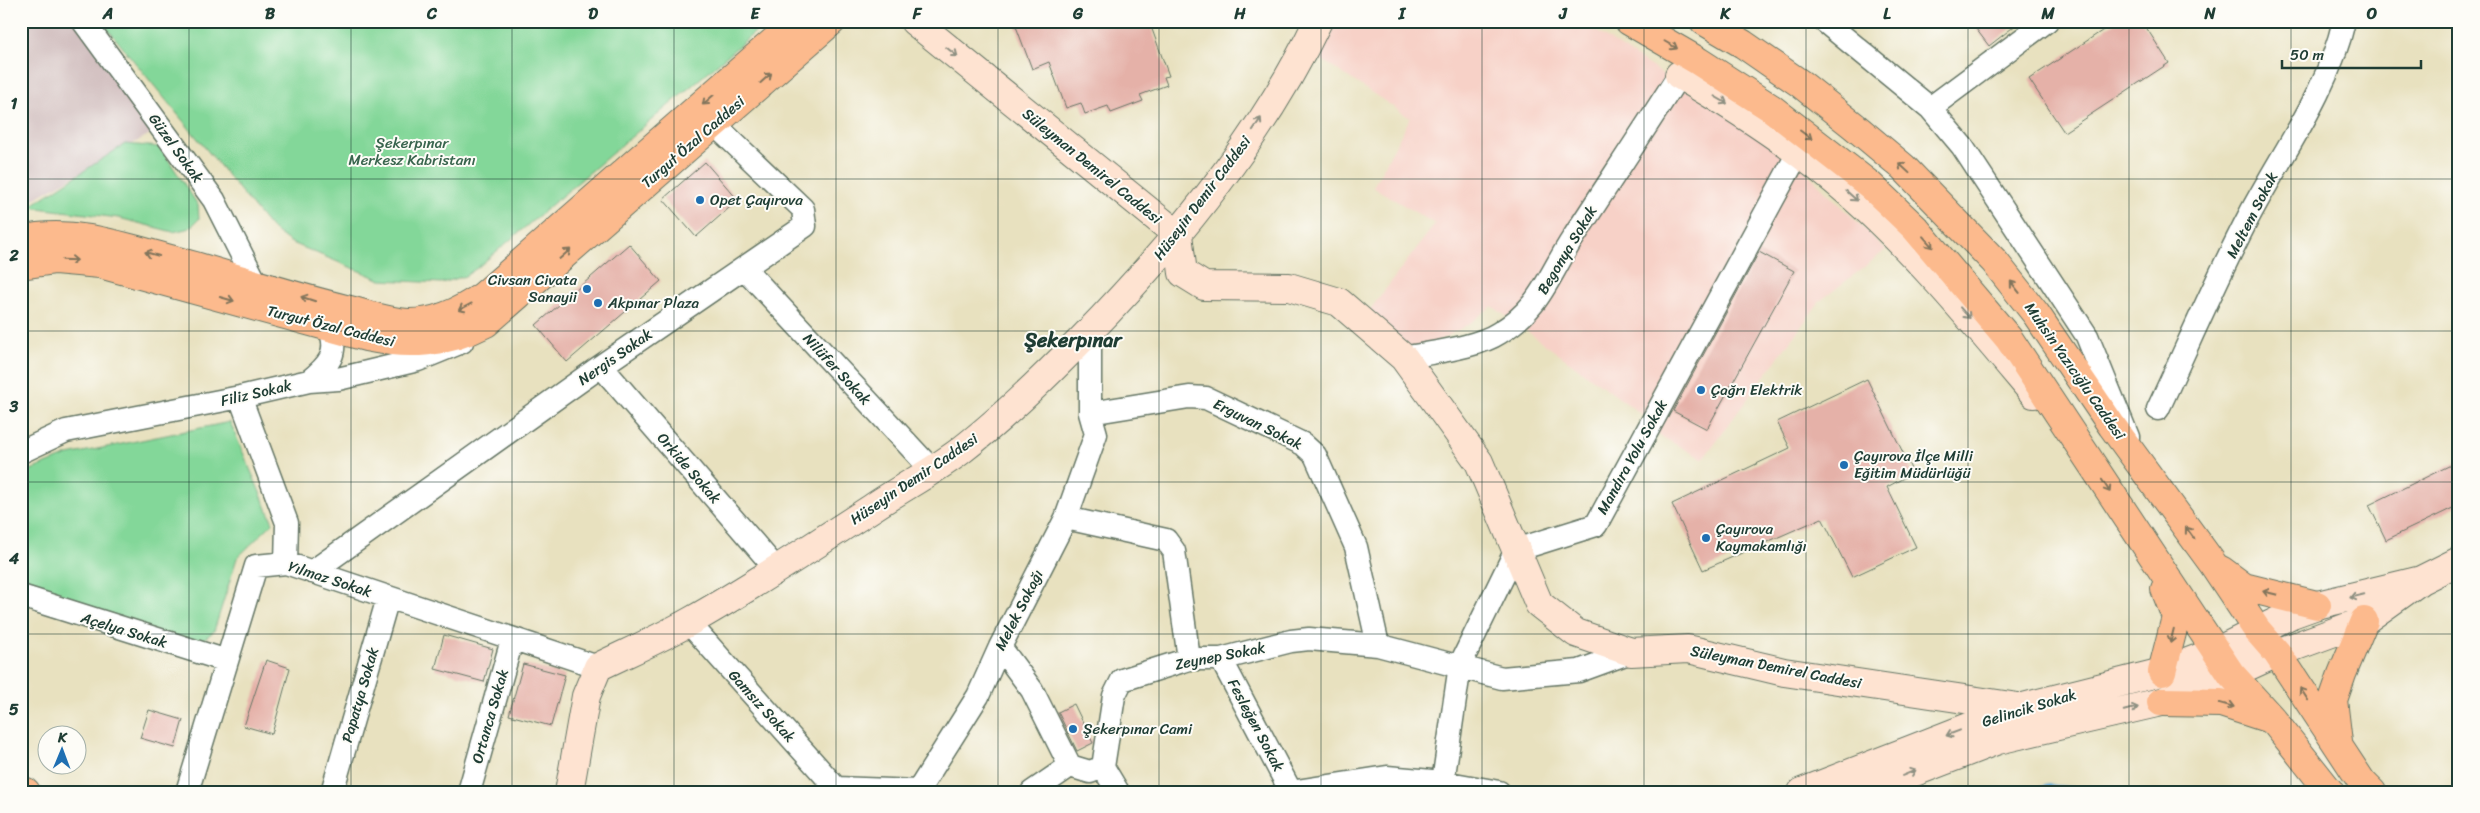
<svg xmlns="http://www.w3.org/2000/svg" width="2480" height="813" font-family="Sriracha,sans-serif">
<rect width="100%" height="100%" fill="#fdfcf7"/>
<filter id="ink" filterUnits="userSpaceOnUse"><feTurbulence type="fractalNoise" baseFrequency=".02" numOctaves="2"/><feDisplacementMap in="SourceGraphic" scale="10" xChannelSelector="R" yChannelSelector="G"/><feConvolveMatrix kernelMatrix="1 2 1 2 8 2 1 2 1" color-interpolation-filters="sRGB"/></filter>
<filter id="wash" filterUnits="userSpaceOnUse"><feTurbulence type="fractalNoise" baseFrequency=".0096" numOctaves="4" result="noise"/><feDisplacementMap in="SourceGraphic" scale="20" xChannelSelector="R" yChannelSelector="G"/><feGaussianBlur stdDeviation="1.12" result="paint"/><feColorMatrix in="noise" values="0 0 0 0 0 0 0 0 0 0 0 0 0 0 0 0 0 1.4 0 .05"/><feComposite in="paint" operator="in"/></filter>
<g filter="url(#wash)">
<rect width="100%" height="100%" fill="#e8e1bf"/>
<path fill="#f7d1c7" d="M1337 21H1581L1793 159 1886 250 1820 301 1703 459 1647 429 1644 416 1492 306 1469 324 1407 358 1363 319 1435 224 1373 187 1410 118 1310 52Z"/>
<path fill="#d2bfc0" d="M21 21H83L159 129 21 206Z"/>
<path fill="#83d799" stroke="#518a66" d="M101 21H768L477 268 465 276 442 283 381 280 290 242 271 228Z
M125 144 160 147 198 205 199 219 190 228 173 232 119 218 29 207Z
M230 422 273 523 237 558 214 631 191 650 21 583V474L68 455Z"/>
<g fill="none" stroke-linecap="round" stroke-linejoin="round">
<path stroke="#5facd8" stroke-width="5.5" d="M2026 792 2049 787 2101 792"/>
</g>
<g id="blocks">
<path fill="#e5b1a8" d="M1014 21H1149L1169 76 1164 77 1167 85 1140 95 1143 101 1111 113 1108 106 1085 114 1081 103 1066 108 1049 62 1032 69Z
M1970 21H2021L1989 46Z
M2117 21H2142L2169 63 2064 132 2029 79Z
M705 162 738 200 696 237 663 199Z
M629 244 661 281 567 362 536 325Z
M1759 252 1794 271 1707 429 1673 411Z
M1867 379 1913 473 1887 487 1916 547 1852 577 1822 518 1703 570 1672 504 1790 448 1777 422Z
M2459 461V505L2386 540 2369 505Z
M444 635 493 649 484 682 435 669Z
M266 660 290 668 272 734 244 726Z
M523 664 565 675 551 726 509 715Z
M1074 704 1093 743 1077 751 1058 712Z
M149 710 183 720 175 748 140 738Z"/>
</g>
</g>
<g filter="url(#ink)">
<use href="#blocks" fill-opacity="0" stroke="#657665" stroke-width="1"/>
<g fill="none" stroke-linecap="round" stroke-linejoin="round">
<g stroke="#657665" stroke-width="25">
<path id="street" d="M83 21 214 200 256 283
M1824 21 1930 108 1962 146 2087 336 2128 437
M1930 108 2047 21
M744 268 931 469
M1404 358C1431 352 1476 348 1499 333 1541 308 1548 276 1573 238 1608 184 1644 130 1679 75
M601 366 777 570
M309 381C329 365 340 353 329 327
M240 397 287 523 286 563
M2158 409C2188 345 2216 279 2249 216 2282 153 2328 92 2344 21
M1090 413 1189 397 1206 398 1303 444 1315 455 1356 547 1378 645
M21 452 66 431 240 397 309 381 338 379 418 360 462 342
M1066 518 1166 540 1174 551 1189 659
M312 572 601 366 805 226 803 209 714 124
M21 596 227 661
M689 623 836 788
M1000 647 1032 690 1070 766
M1221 659 1291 792
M1103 767 1114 696 1122 680 1189 659H1221L1291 641 1309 639 1378 645 1502 678 1579 671 1631 652
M1103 767 1118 792
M1443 782 1460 665 1516 550 1596 525 1798 153
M187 792 256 566 286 563 598 667
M332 792 388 598
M469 792 512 640
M830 792 836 788 918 791 978 696 1000 647 1066 518 1096 434 1090 413V331
M1032 792 1070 766 1090 772 1103 767
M1290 792 1387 777 1443 782 1499 792"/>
</g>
<g stroke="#657665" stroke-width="30">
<path id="secondary" d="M914 21 1178 235 1183 273 1204 286 1289 287 1339 302 1404 358 1479 462 1539 604 1576 633 1631 652 1688 649 1784 672 2091 718
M1679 75C1739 110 1798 148 1850 194 1918 254 1976 325 2034 394
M569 792 586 696 598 667C629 652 661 638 691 621 753 586 812 547 872 508 900 489 932 472 959 452 1003 418 1044 378 1083 338 1172 247 1263 137 1318 21
M1802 792 2015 709 2162 672 2217 651 2292 614 2317 605 2421 580
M1863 792 1998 740 2161 702 2231 674 2277 653 2364 621 2421 580 2459 561"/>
</g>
<g stroke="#657665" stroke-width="30">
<path id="primary" d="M1629 21 1698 61 1771 108 1870 185 1915 228 2009 339 2231 674 2273 720 2330 792
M1704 21 1743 44 1801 84 1854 126 1903 167 1994 261 2036 314 2112 426 2213 564 2257 630 2277 653 2362 782 2372 792
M21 240C71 228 123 246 170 259 229 275 287 295 346 309 366 314 388 322 409 323 436 323 460 312 483 296L797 21
M21 265 55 260 100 264 366 337C409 346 446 344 486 323L832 21
M2221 570 2244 587 2317 605
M2162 672 2176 617 2165 589
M2161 702 2221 703 2270 719
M2338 742 2333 700 2342 674 2364 621
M21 790 26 792"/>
</g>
<use href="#street" stroke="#fff" stroke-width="22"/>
<use href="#secondary" stroke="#fee3d1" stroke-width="28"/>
<use href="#primary" stroke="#fcba8d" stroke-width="28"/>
</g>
<defs><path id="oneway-shaft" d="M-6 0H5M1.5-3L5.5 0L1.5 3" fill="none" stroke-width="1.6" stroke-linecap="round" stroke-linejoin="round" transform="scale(1.25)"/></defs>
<g stroke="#82755c">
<use href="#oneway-shaft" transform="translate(1671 45) rotate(30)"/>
<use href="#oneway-shaft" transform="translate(766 78) rotate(-42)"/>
<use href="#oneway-shaft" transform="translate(708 100) rotate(139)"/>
<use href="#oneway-shaft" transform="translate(1806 135) rotate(37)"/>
<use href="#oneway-shaft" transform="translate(1904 168) rotate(-137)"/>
<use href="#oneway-shaft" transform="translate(1928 242) rotate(49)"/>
<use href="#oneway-shaft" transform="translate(152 254) rotate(-164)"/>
<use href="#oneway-shaft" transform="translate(565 254) rotate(-41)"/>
<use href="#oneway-shaft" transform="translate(70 260) rotate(2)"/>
<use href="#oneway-shaft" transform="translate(2015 287) rotate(-128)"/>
<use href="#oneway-shaft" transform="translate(227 299) rotate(16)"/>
<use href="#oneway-shaft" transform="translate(308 299) rotate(-162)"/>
<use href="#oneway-shaft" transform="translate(465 307) rotate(152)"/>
<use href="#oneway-shaft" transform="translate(2106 486) rotate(57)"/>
<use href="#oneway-shaft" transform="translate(2190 533) rotate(-126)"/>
<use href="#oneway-shaft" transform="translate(2270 593) rotate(-166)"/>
<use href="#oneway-shaft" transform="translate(2172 636) rotate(104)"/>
<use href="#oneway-shaft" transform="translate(2304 694) rotate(-123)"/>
<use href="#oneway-shaft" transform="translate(2227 705) rotate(16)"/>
</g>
<g stroke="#8e9082">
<use href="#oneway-shaft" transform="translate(952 52) rotate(39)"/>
<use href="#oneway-shaft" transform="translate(1721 100) rotate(30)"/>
<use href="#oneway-shaft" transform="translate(1257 124) rotate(-56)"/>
<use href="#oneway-shaft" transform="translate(1852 196) rotate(42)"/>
<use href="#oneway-shaft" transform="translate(1965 313) rotate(48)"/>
<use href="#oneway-shaft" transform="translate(2357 596) rotate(166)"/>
<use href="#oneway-shaft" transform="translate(2131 709) rotate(-13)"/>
<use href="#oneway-shaft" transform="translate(1953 733) rotate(159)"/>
<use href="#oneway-shaft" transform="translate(1909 773) rotate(-22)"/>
</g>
</g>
<path fill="none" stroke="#1f3d34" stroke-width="1" stroke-opacity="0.55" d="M189 21V792M351 21V792M512 21V792M674 21V792M836 21V792M998 21V792M1159 21V792M1321 21V792M1482 21V792M1644 21V792M1806 21V792M1968 21V792M2129 21V792M2291 21V792M21 179H2459M21 331H2459M21 482H2459M21 634H2459"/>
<g fill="#1f6fb2" stroke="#fdfcf7" stroke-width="2">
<circle cx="700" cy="200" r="5"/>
<circle cx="587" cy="289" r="5"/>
<circle cx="598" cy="303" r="5"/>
<circle cx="1701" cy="390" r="5"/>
<circle cx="1844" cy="465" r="5"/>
<circle cx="1706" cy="538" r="5"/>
<circle cx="1073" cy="729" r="5"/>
</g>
<g text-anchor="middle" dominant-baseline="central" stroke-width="4" stroke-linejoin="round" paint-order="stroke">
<g font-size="15" fill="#1f3d34" stroke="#fdfcf7">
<text transform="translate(693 142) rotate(-41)">Turgut Özal Caddesi</text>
<text transform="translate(176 148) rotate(54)">Güzel Sokak</text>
<text transform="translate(1092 166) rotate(39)">Süleyman Demirel Caddesi</text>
<text transform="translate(1202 198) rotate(-53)">Hüseyin Demir Caddesi</text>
<text transform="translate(2252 215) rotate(-63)">Meltem Sokak</text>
<text transform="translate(1567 250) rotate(-59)">Begonya Sokak</text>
<text transform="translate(331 326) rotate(14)">Turgut Özal Caddesi</text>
<text transform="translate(615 357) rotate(-35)">Nergis Sokak</text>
<text transform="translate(837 369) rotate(47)">Nilüfer Sokak</text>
<text transform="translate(2075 371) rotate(55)">Muhsin Yazıcığlu Caddesi</text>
<text transform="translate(256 393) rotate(-13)">Filiz Sokak</text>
<text transform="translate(1258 424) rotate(26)">Erguvan Sokak</text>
<text transform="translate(1632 457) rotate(-61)">Mandıra Yolu Sokak</text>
<text transform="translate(689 468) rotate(49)">Orkide Sokak</text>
<text transform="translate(914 479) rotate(-34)">Hüseyin Demir Caddesi</text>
<text transform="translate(330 579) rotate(18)">Yılmaz Sokak</text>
<text transform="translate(1019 610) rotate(-63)">Melek Sokağı</text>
<text transform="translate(124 630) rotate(17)">Açelya Sokak</text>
<text transform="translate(1220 656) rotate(-11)">Zeynep Sokak</text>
<text transform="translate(1776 667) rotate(11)">Süleyman Demirel Caddesi</text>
<text transform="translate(360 695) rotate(-74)">Papatya Sokak</text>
<text transform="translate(762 706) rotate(48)">Gamsız Sokak</text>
<text transform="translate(2029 708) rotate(-17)">Gelincik Sokak</text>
<text transform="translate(490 716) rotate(-74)">Ortanca Sokak</text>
<text transform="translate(1256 725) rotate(62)">Fesleğen Sokak</text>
</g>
<g font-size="15" fill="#38644d" stroke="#fdfcf7">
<text x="412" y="143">Şekerpınar<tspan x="412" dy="17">Merkesz Kabristanı</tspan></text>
</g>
<g font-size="15" fill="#1f3d34" stroke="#fdfcf7" text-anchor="start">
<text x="710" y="200">Opet Çayırova</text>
<text x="577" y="280" text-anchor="end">Civsan Civata<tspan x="577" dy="17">Sanayii</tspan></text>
<text x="608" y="303">Akpınar Plaza</text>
<text x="1711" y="390">Çağrı Elektrik</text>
<text x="1854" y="456">Çayırova İlçe Milli<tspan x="1854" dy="17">Eğitim Müdürlüğü</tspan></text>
<text x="1716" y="529">Çayırova<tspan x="1716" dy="17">Kaymakamlığı</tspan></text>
<text x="1083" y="729">Şekerpınar Cami</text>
</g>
<g font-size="20" font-weight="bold" fill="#1f3d34" stroke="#fdfcf7">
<text x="1073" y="340">Şekerpınar</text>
</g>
</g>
<rect width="2480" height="813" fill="none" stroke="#fdfcf7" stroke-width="55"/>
<g transform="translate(62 750) rotate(1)"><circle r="24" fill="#fdfcf7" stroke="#a4b0a9"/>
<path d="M0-4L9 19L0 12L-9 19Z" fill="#1f6fb2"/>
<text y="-8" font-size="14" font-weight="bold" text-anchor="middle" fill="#1f3d34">K</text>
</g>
<path d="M2282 60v8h139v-8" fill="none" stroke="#1f3d34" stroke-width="2.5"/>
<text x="2290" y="60" font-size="15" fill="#1f3d34" stroke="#fdfcf7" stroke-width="4" paint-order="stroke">50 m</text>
<rect x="28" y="28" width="2424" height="758" fill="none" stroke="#1f3d34" stroke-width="2"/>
<g font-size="16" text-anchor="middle" font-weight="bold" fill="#1f3d34">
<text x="108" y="19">A</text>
<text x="270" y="19">B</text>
<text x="432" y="19">C</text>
<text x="593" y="19">D</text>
<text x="755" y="19">E</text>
<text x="917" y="19">F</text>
<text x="1078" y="19">G</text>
<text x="1240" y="19">H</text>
<text x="1402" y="19">I</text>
<text x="1563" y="19">J</text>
<text x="1725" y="19">K</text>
<text x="1887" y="19">L</text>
<text x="2048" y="19">M</text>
<text x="2210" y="19">N</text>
<text x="2372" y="19">O</text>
<text x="14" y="109">1</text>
<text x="14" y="261">2</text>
<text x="14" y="412">3</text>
<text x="14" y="564">4</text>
<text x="14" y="715">5</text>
</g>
</svg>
